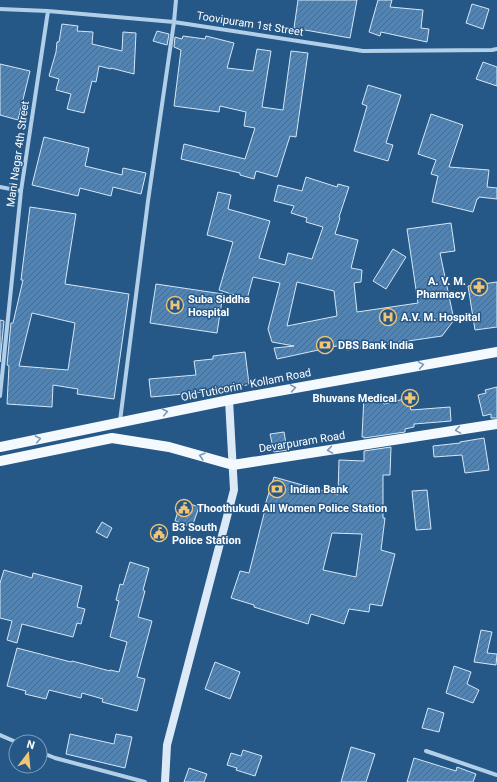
<svg xmlns="http://www.w3.org/2000/svg" width="497" height="782" font-family="Roboto,sans-serif">
<defs>
<pattern id="building-hatch" width="6" height="6" patternUnits="userSpaceOnUse"><rect width="6" height="6" fill="#5283b1"/><path d="M-1 1l2-2M0 6l6-6M5 7l2-2" fill="none" stroke="#4f6a84"/></pattern>
</defs>
<rect width="100%" height="100%" fill="#265887"/>
<path fill="url(#building-hatch)" stroke="#d5e7f7" fill-rule="evenodd" d="M298 0H357L350 38 294 28Z
M378 0H392L390 7 423 10 421 28 429 29 427 42 381 32 380 36 369 32Z
M472 4 489 9 483 29 466 23Z
M62 24 78 26 77 31 93 32 92 44 122 51 123 32 136 33 134 74 111 68V69L99 66 96 82 92 81 84 113 67 109 71 94 56 90 59 79 49 76 56 52 57 42H59Z
M157 31 169 34 167 45 153 41Z
M183 36 205 39 206 36 234 43 227 68 253 71 257 49 271 51 262 107 283 110 291 51 308 53 296 137 290 136 277 177 256 171 254 179 240 175V173L181 159 184 144 245 159 255 128 244 126 246 112 220 106 219 112 174 106 181 50 174 47 175 37 182 39Z
M483 62 497 67V86L476 79Z
M0 64 30 71 18 120 0 115Z
M368 85 401 95 386 143 393 145 388 161 354 151 367 106 362 104Z
M431 114 463 125 449 167 489 170 487 187 497 188V199L479 197 478 199H477L473 212 432 202 438 176 431 174 436 160 418 154Z
M44 137 89 148 85 166 122 175 123 168 146 173 141 194 113 187 111 196 80 188 78 196 32 185Z
M306 177 337 187 338 184 349 187 339 217 340 218 335 234 358 240 351 268 362 270 361 282 354 283 357 312 418 303 407 229 451 223 455 251 440 253 454 320 442 336 347 350 346 344 277 359 274 348 294 346 272 342 268 329 280 283 253 277 247 299 219 290 233 242 207 235 218 192 231 195 228 209 270 221 259 258 285 265 288 253 312 259 323 227 306 222 307 218 291 213 294 206 274 201 278 185 302 191ZM297 282 334 291 337 316 287 326Z
M30 207 76 214 65 284 129 294 114 399 77 394 78 389 53 385 52 407 7 404 9 366 7 365 11 323H13L23 280H21ZM32 313 75 323 68 370 19 366Z
M393 249 406 257 386 289 373 281Z
M497 282V327L475 330 468 286Z
M156 284 223 294 217 333 150 323Z
M0 320 4 321 0 362Z
M245 352 249 384 228 387V389L184 394 151 397 149 379 196 375 194 361 213 359V356Z
M497 387V418H491V414L483 416 478 395 486 393 485 390Z
M364 396 384 398V404L408 398 411 410 450 407 451 421 414 424V427L405 429V432L364 438V437H362Z
M284 432 287 450 274 452 270 434Z
M484 438 489 470 465 473 462 455 434 457 433 446 460 443V442Z
M391 447 390 475H383V518H385L381 550 395 554 382 606 370 604 369 612 349 609 344 624 311 614 308 624 254 607V605L231 598 240 571 249 573 266 506 265 505 274 477 338 495 339 460 364 461V451ZM332 533 362 534 356 577 323 570Z
M427 490 431 529 416 530 412 491Z
M181 501 199 507 192 527 175 521Z
M102 522 112 528 107 538 96 532Z
M130 562 149 568 143 590 145 591 138 617 152 621 137 677 145 679 137 711 102 702 103 699 82 693 81 698 49 690 46 699 25 694 26 691 7 686 17 648 71 662 72 661 110 671V670L119 672 127 642 110 637 119 601 116 600 120 584 123 585Z
M4 570 32 578 33 573 82 586 77 607 85 609 81 624 77 623 73 637 22 624 17 643 7 640 12 621 0 618V583Z
M481 630 492 632 487 653 497 654 496 665 474 662Z
M215 662 240 672 230 699 205 689Z
M454 666 471 672 467 684 479 690 473 703 446 693Z
M428 708 444 713 439 732 422 728Z
M70 734 114 744 116 734 132 737 125 768 66 754Z
M351 747 375 754 366 782H341Z
M243 750 262 756 255 776 236 770 237 768 227 765 231 753 241 756Z
M414 758 456 771 457 767 476 774 473 782H407Z
M189 768 207 774 204 782H184Z"/>
<g fill="none" stroke-linecap="round" stroke-linejoin="round">
<path stroke="#b2cfe9" stroke-width="4" d="M0 9 48 11 174 22 363 51 492 50 497 49
M0 187 21 191
M0 396 21 191 48 11
M120 421 148 201 174 22 176 0
M0 735 16 742
M426 751 497 775
M40 752 55 758 145 782"/>
<path stroke="#dceaf7" stroke-width="8" d="M165 782 167 745 234 490 229 400"/>
<path stroke="#f4f9fe" stroke-width="10" d="M0 447 229 400 497 352
M0 461 112 438 169 447 233 465 497 424"/>
</g>
<defs><path id="oneway-chevron" d="M-2-3.5L2.5 0L-2 3.5" fill="none" stroke-width="1.6" stroke-linecap="round" stroke-linejoin="round"/></defs>
<g stroke="#7898b7">
<use href="#oneway-chevron" transform="translate(421 365) rotate(-10)"/>
<use href="#oneway-chevron" transform="translate(293 388) rotate(-10)"/>
<use href="#oneway-chevron" transform="translate(165 412) rotate(-11)"/>
<use href="#oneway-chevron" transform="translate(458 430) rotate(171)"/>
<use href="#oneway-chevron" transform="translate(38 439) rotate(-11)"/>
<use href="#oneway-chevron" transform="translate(330 450) rotate(171)"/>
<use href="#oneway-chevron" transform="translate(202 456) rotate(-164)"/>
</g>
<defs>
<g id="pharmacy-ring" transform="scale(0.9)"><circle r="9.5" fill="#265887" stroke="#f2c576" stroke-width="1.5"/><path d="M-2-6h4v4h4v4h-4v4h-4v-4h-4v-4h4Z" fill="#f2c576"/></g>
<g id="hospital-ring" transform="scale(0.9)"><circle r="9.5" fill="#265887" stroke="#f2c576" stroke-width="1.5"/><path d="M-5-5h3v3.5h4V-5h3V5h-3V1.5h-4V5h-3Z" fill="#f2c576"/></g>
<g id="bank-ring" transform="scale(0.9)"><circle r="9.5" fill="#265887" stroke="#f2c576" stroke-width="1.5"/><path d="M-6-4H6V4H-6ZM0-2.3a2.3 2.3 0 1 0 0 4.6a2.3 2.3 0 1 0 0-4.6Z" fill="#f2c576"/></g>
<g id="civic-ring" transform="scale(0.9)"><circle r="9.5" fill="#265887" stroke="#f2c576" stroke-width="1.5"/><path d="M-.6-6.5H3V-4.5H.6V-3L4-1V1h2V6H-6V1h2V-1L-.6-3ZM-1.2 2.5V6h2.4V2.5Z" fill="#f2c576"/></g>
</defs>
<g fill-rule="evenodd">
<use href="#pharmacy-ring" x="479" y="287"/>
<use href="#hospital-ring" x="175" y="305"/>
<use href="#hospital-ring" x="388" y="317"/>
<use href="#bank-ring" x="325" y="345"/>
<use href="#pharmacy-ring" x="410" y="398"/>
<use href="#bank-ring" x="277" y="489"/>
<use href="#civic-ring" x="184" y="508"/>
<use href="#civic-ring" x="159" y="533"/>
</g>
<g text-anchor="middle" dominant-baseline="central" stroke-width="3" stroke-linejoin="round" paint-order="stroke">
<g font-size="11" fill="#fff" stroke="#265887">
<text transform="translate(250 24) rotate(9)">Toovipuram 1st Street</text>
<text transform="translate(18 154) rotate(-82)">Mani Nagar 4th Street</text>
<text transform="translate(246 385) rotate(-11)">Old Tuticorin - Kollam Road</text>
<text transform="translate(302 442) rotate(-9)">Devarpuram Road</text>
</g>
<g font-size="11" font-weight="bold" fill="#fff" stroke="#265887" text-anchor="start">
<text x="466" y="281" text-anchor="end">A. V. M.<tspan x="466" dy="13">Pharmacy</tspan></text>
<text x="188" y="299">Suba Siddha<tspan x="188" dy="13">Hospital</tspan></text>
<text x="401" y="317">A.V. M. Hospital</text>
<text x="338" y="345">DBS Bank India</text>
<text x="397" y="398" text-anchor="end">Bhuvans Medical</text>
<text x="290" y="489">Indian Bank</text>
<text x="197" y="508">Thoothukudi All Women Police Station</text>
<text x="172" y="527">B3 South<tspan x="172" dy="13">Police Station</tspan></text>
</g>
</g>
<g transform="translate(28 754) rotate(16)"><circle r="19" fill="#265887" stroke="#7d9bb7"/>
<path d="M0-3L7 15L0 10L-7 15Z" fill="#f2c576"/>
<text y="-6" font-size="11" font-weight="bold" text-anchor="middle" fill="#ffffff">N</text>
</g>
</svg>
